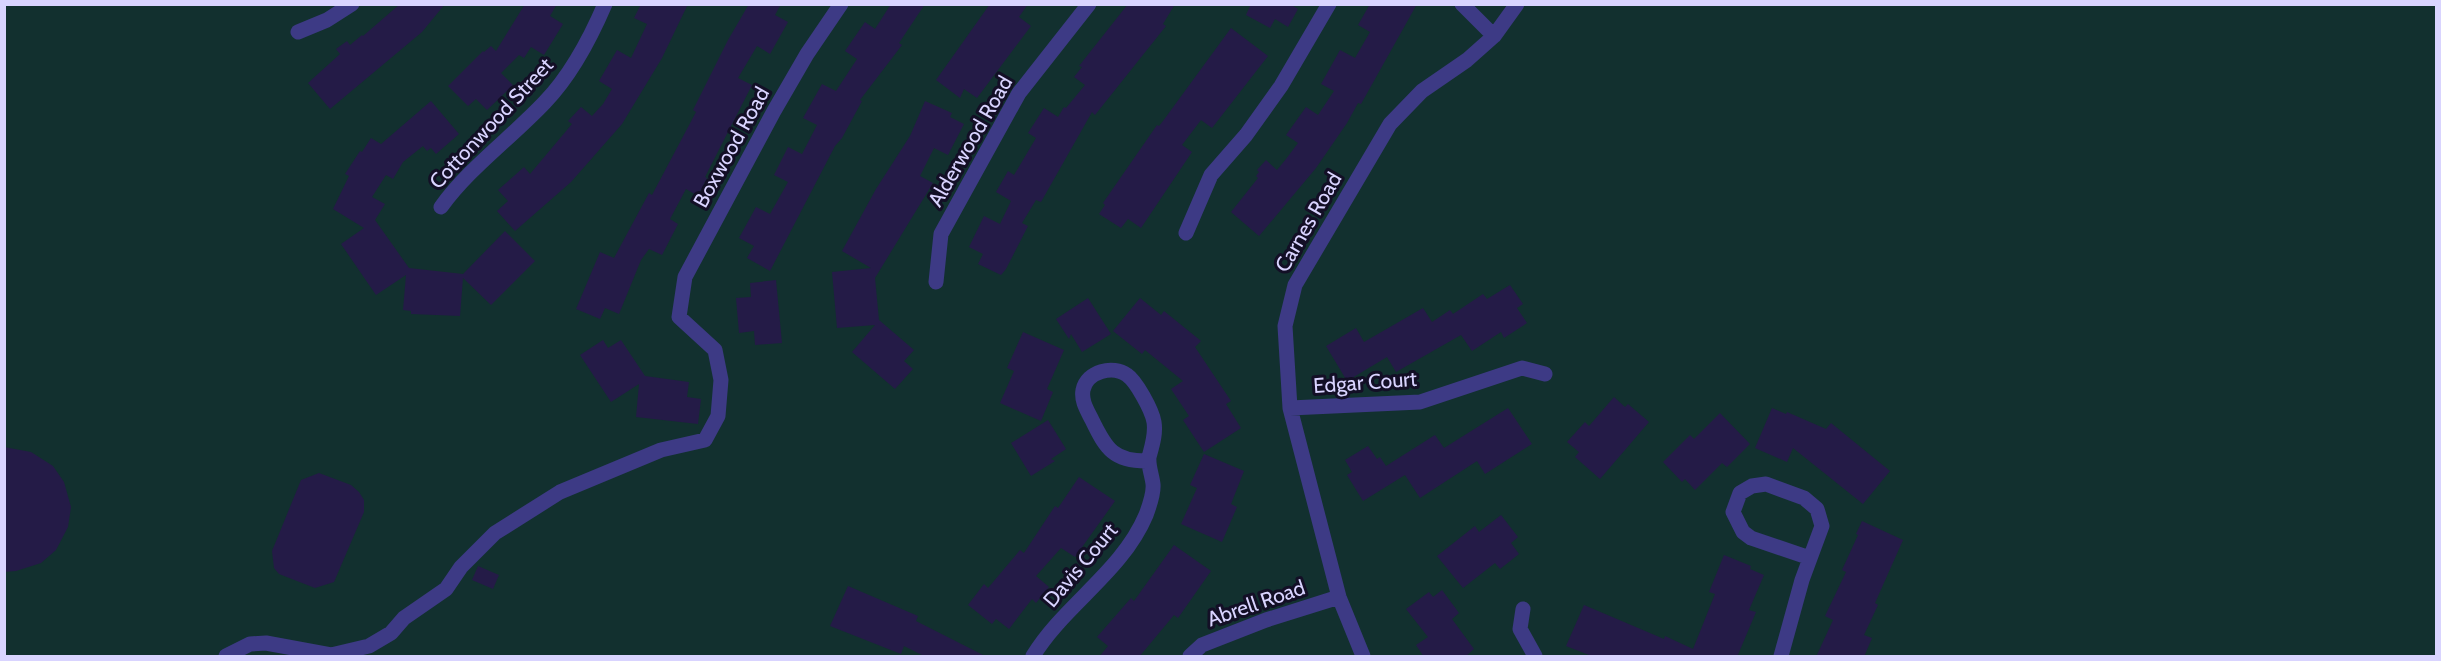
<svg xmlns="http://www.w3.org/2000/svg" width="2441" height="661" font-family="Cabin,sans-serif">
<rect width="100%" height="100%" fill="#130f26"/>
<path fill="#12302f" d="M4 5H2436V656H5Z"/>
<path fill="#241b47" d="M400 4H445L422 32 330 109 308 83 340 54 336 49 347 41 350 45 362 35 363 36Z
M525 4H557L550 16 563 24 544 55 531 47 524 58 519 55 501 73 513 85 487 110 476 99 468 106 448 86 483 51 484 52 491 46 496 51Z
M641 4H688L662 58 622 124 571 182 515 231 497 211 508 201 498 190 524 167 530 174 572 124 568 121 581 107 592 116 603 104 612 89 599 81 617 50 631 58 647 24 634 18Z
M749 4H781L775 15 788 22 770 54 757 46 738 78 752 85 705 177 707 178 698 196 686 189 670 219 678 224 662 255 649 249 641 260 619 314 605 308 600 319 576 309 600 252 614 258 649 193 652 195 696 112 693 110 728 40Z
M891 4H925L899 43 902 45 860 100 862 101 842 138 835 146 770 271 747 258 754 246 739 238 756 207 770 214 788 182 774 175 788 147 802 154 817 125 803 118 822 84 836 91 857 59 845 51 865 22 875 29Z
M990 4H1028L1019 17 1031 26 977 98 964 89 960 98 936 80Z
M1128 4H1175L1163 24 1166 26 1095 115 1092 112 1041 202 1036 200 1022 223 1028 226 1006 269 1001 275 978 264 983 254 969 247 984 216 1000 224 1011 201 996 192 1008 171 1014 175 1036 138 1028 133 1044 108 1058 117 1064 107 1066 108 1085 85 1074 77 1082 67 1079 66Z
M1247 4H1290L1298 9 1288 27 1275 19 1270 28 1246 15 1250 6Z
M1370 4H1417L1361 104 1358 103 1347 123 1316 168 1259 236 1231 212 1258 178 1256 176 1259 172 1257 170 1266 160 1277 170 1286 159 1298 143 1286 135 1306 107 1318 115 1334 91 1321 84 1340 50 1355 58 1370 32 1358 25Z
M1231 28 1268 56 1212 128 1201 120 1182 145 1192 152 1141 228 1128 219 1121 228 1099 214 1105 205 1103 203 1157 125 1159 126 1163 121Z
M431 101 459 134 436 154 431 148 427 151 423 146 403 162 393 179 386 175 372 197 385 204 375 220 409 268 463 274 505 231 535 261 491 305 463 278 460 316 411 314V311L403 310 406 275 376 295 341 244 364 228 333 209 349 176 345 174 360 151 362 152 371 138 381 144Z
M925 101 952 113 950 117 964 124 948 155 934 148 920 176 933 183 875 278 879 320 914 350 904 361 913 369 895 389 852 352 875 325 837 328 832 272 871 268 842 251 876 189 910 136Z
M776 280 782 343 755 345 754 331 739 333 736 298 751 297 750 283Z
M1510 285 1523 304 1517 308 1527 323 1504 338 1501 332 1472 351 1461 335 1396 372 1387 357 1347 381 1326 346 1356 328 1364 342 1423 308 1432 322 1450 310 1453 314 1483 294 1487 299Z
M1088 298 1111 334 1082 352 1071 334 1069 339 1056 319Z
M1140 298 1161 315 1164 311 1201 341 1195 347 1231 401 1226 404 1241 428 1204 452 1183 420 1189 416 1171 389 1183 381 1145 350 1142 354 1113 331Z
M1023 332 1064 350 1047 389 1053 392 1041 421 1000 403 1014 371 1007 368Z
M603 340 608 348 621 340 645 376 689 382 687 397 701 399 698 424 636 417 639 384 611 402 580 355Z
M1614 397 1625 407 1628 404 1649 422 1600 479 1575 457 1579 452 1567 442 1585 422 1589 426Z
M1508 408 1532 444 1485 474 1477 461 1420 498 1405 475 1363 501 1347 475 1352 472 1345 460 1368 446 1377 459 1380 457 1386 466 1435 435 1444 448Z
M1772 408 1786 414 1787 412 1826 429 1831 423 1890 471 1863 504 1793 448 1787 462 1755 448Z
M1720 413 1750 444 1727 467 1722 463 1695 490 1685 479 1682 482 1663 462 1690 435 1694 439Z
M1048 420 1066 449 1051 459 1055 461 1031 476 1011 443Z
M4 447 31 452 53 466 64 482 71 507 68 527 56 550 41 563 16 571 4 572Z
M1204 454 1244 471 1231 504 1237 507 1222 542 1181 524 1197 488 1190 485Z
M319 473 351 485 359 492 364 500V512L334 582 315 588 279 574 274 568 272 551 301 480Z
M1079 477 1115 501 1075 557 1061 548 1036 576 1049 587 1036 603 1032 599 1009 629 996 619 992 624 968 605 984 584 988 588 1020 550 1024 553 1055 506 1058 508Z
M1501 515 1518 537 1511 543 1519 554 1500 569 1495 563 1463 588 1437 556 1475 526 1479 532Z
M1862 521 1903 540 1875 603 1878 605 1864 635 1872 638 1864 657H1816L1833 620 1825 616 1846 572 1842 570 1858 535 1856 534Z
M1174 545 1211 571 1178 618 1174 615 1139 657H1099L1108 646 1097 637 1131 598 1134 601Z
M1724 555 1751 566 1750 569 1764 575 1749 610 1756 612 1737 657H1594L1566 646 1584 605 1664 639 1665 636 1693 649 1715 594 1709 592Z
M478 566 499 575 493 589 472 580Z
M848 586 918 616 916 621 987 657H926L904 646 901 654 830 626Z
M1442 590 1459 613 1452 619 1474 649 1465 657H1424L1416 645 1428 637 1406 609 1429 592 1433 597Z"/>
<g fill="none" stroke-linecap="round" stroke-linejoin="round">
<path stroke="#3d3a85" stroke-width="15" d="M1462 4 1494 36
M298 32 327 20 352 4
M441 207C469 168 511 138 545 102 571 75 590 39 605 4
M1186 233 1211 175 1246 135 1281 86 1329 4
M936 282 941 234 1019 93 1089 4
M1290 408 1420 402 1522 368 1545 374
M1523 609 1520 629 1535 656
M226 656 250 644 266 643 331 655 369 646 391 633 404 618 446 589 461 567 495 533 560 492 661 450 705 440 718 416 721 380 715 350 679 317 685 277 774 111 807 54 841 4
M1033 656C1064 605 1122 572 1146 515 1149 507 1154 493 1153 484 1152 475 1148 466 1149 457 1152 446 1156 434 1154 422 1152 410 1136 381 1127 375 1113 365 1087 371 1083 390 1081 401 1087 410 1092 420 1106 449 1114 462 1149 461
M1190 656 1202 645 1266 620 1339 597
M1363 656 1339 597 1290 408 1285 326 1295 285 1390 124 1422 91 1467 60 1494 36 1517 4
M1781 656 1802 580 1822 526 1817 509 1804 498 1766 484 1752 486 1740 493 1733 512 1743 532 1751 538 1810 558"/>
</g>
<g text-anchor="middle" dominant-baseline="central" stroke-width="6" stroke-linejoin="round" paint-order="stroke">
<g font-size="21" fill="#d9d4ff" stroke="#130f26">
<text transform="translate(491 123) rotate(-47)">Cottonwood Street</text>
<text transform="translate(970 141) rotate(-60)">Alderwood Road</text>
<text transform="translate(731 147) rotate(-61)">Boxwood Road</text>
<text transform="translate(1308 222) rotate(-60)">Carnes Road</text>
<text transform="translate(1365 382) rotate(-4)">Edgar Court</text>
<text transform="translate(1080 565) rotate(-50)">Davis Court</text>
<text transform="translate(1256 603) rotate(-19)">Abrell Road</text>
</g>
</g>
<rect width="2441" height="661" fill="none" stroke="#d9d4ff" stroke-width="12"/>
</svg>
